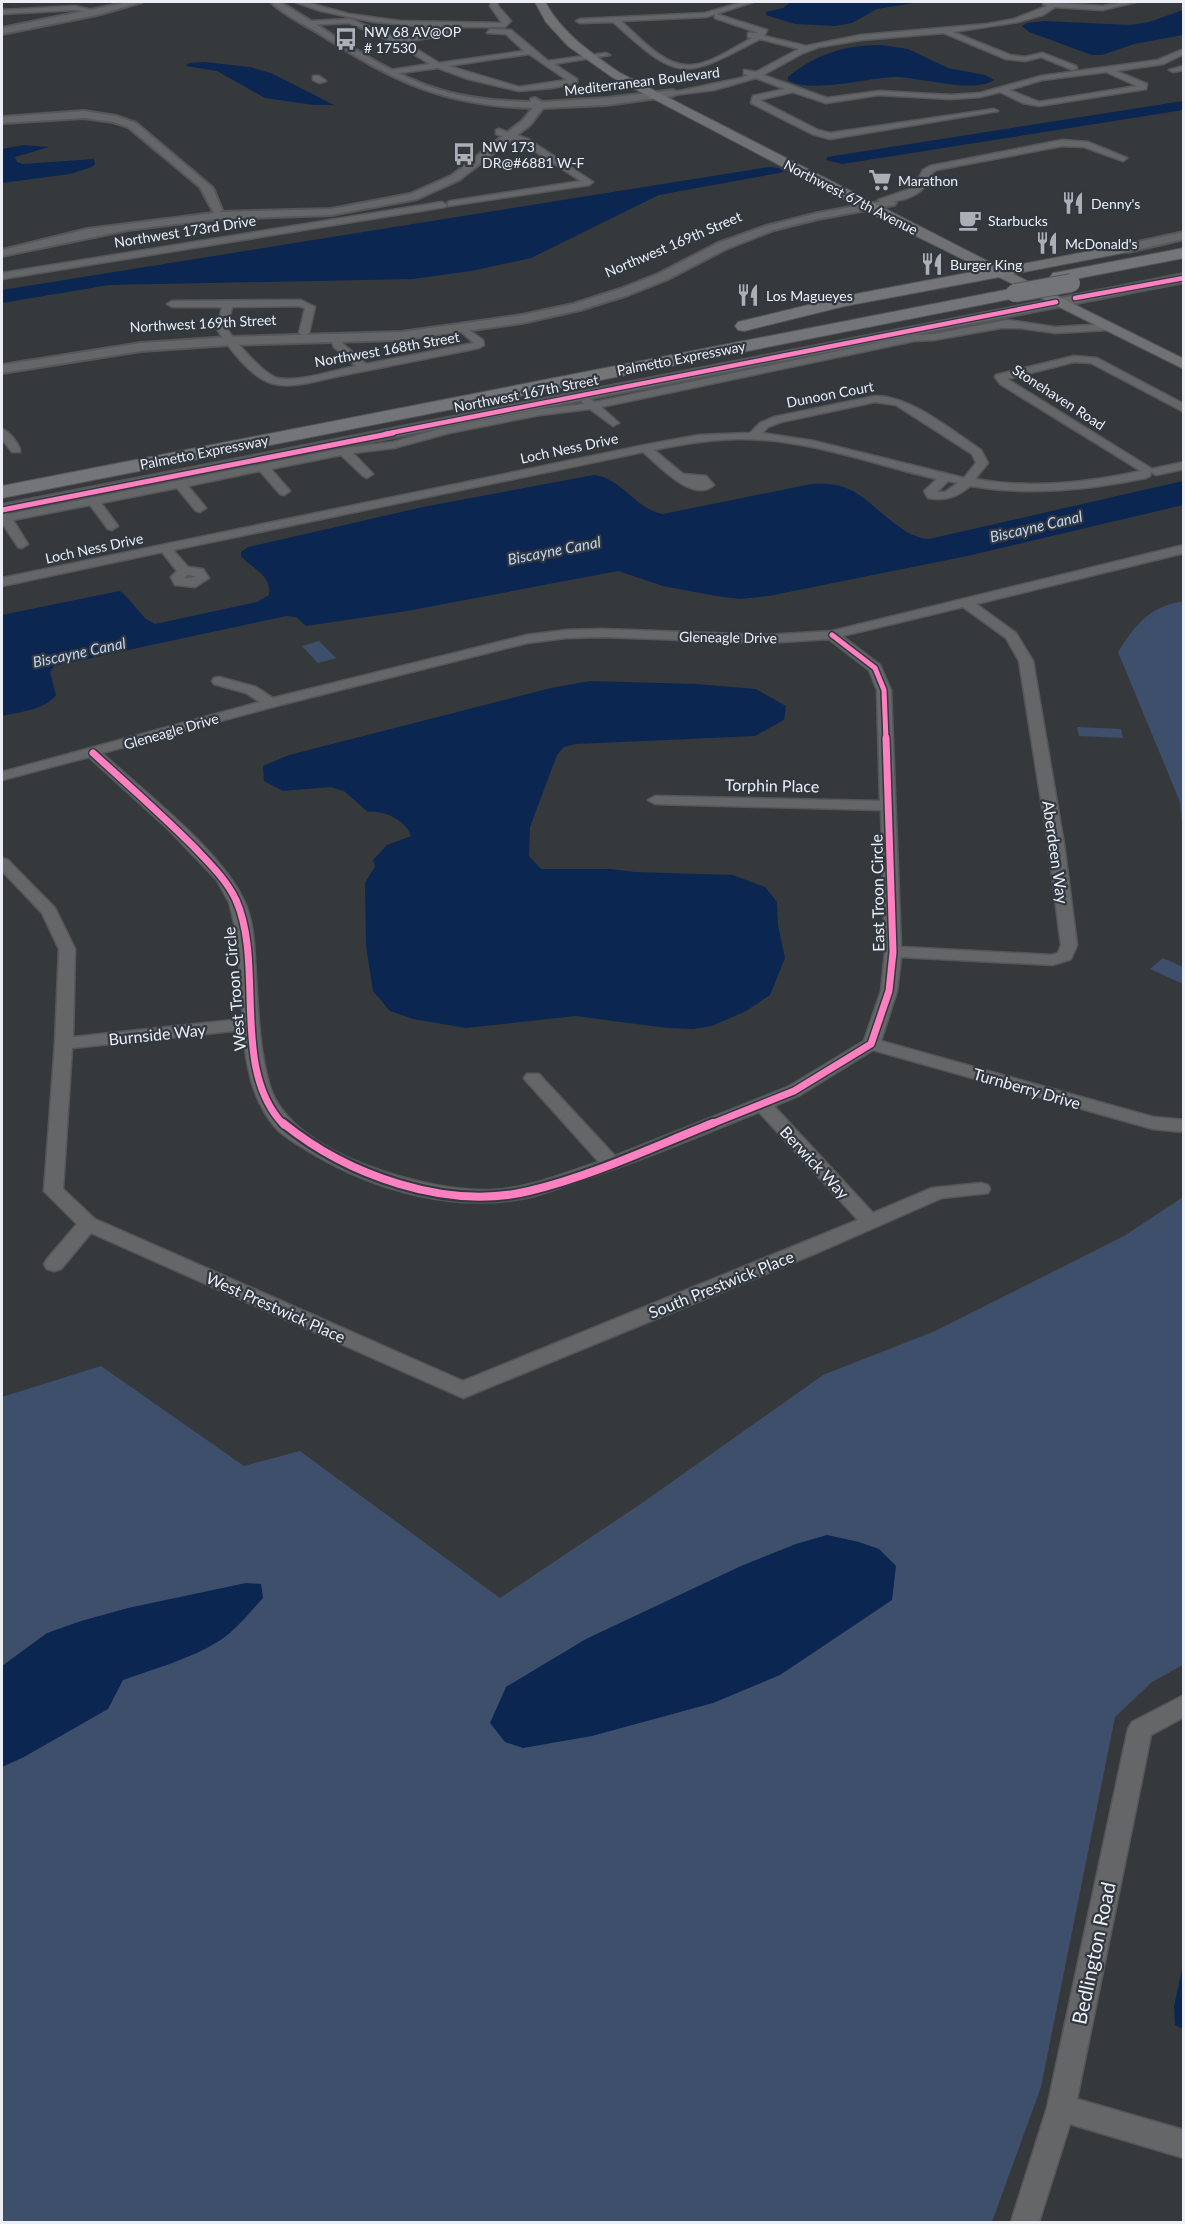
<svg xmlns="http://www.w3.org/2000/svg" width="1185" height="2224" font-family="Lato,sans-serif">
<rect width="100%" height="100%" fill="#36393c"/>
<path fill="#3d4f6b" d="M1183 601H1184L1183 838 1180 802 1118 652C1137 623 1148 608 1183 601Z
M319 641 336 658 318 663 302 646Z
M1077 727 1121 729 1123 738 1079 736Z
M1163 958 1183 967V984L1150 969Z
M1183 1197V1665L1152 1682 1115 1717 1041 2087 992 2222H2V1397L101 1366 244 1466 300 1451 500 1598 642 1503 823 1375 935 1331 1124 1236Z"/>
<path fill="#0b2650" d="M791 2H920L877 9 852 23 835 26 795 24 766 15V12L783 8Z
M1183 10V35L1134 44 1102 55H1092L1029 32 1022 26 1027 23 1044 21 1130 25 1149 22Z
M882 45 908 49 948 68 985 75 994 80C973 94 921 77 894 77 868 78 808 94 788 80V77C816 54 845 45 882 45Z
M204 62 250 67 271 73 334 105H314L265 98 217 71 186 66 189 63Z
M1183 101V110L842 164 826 160 827 157Z
M23 145 49 147 15 157 17 162 22 164 94 159 95 164 92 167 70 174 2 183V149Z
M769 167 779 168 784 172 659 195 531 258 471 271 413 279 109 285 2 303V290Z
M594 475C622 478 636 510 663 514L811 484C825 483 840 484 853 491 876 504 902 538 929 539L1183 481V505L967 556 769 596 740 599 716 596 663 586 618 571 407 611 306 626 296 617 286 616 54 666 50 672 56 695C45 710 19 712 2 716V615L119 591 122 592 146 619 155 624 257 602 269 595C272 575 252 569 241 556V552L248 547 423 507Z
M590 681 696 684 756 689 786 706 784 720 755 736 576 744 564 747 557 755 530 827 529 856 541 869H611L635 872 733 875 765 887 777 902 778 925 785 958 770 995 746 1011 712 1026 693 1029 667 1028 575 1016 466 1028 413 1019 390 1011 373 991 366 946 365 883 375 866 373 860 387 845 411 836C406 820 384 810 368 812L344 791 330 787 283 791 264 781 263 766 289 755 551 688Z
M827 1535 859 1542 879 1549 896 1566 892 1600 780 1675 713 1703 592 1736 523 1748 505 1742 490 1723 506 1687 586 1639 741 1566 796 1544Z
M246 1583 261 1584 263 1598C249 1613 236 1630 219 1641 190 1659 154 1669 123 1680L108 1709 24 1757 2 1767V1666L47 1633 81 1621 128 1608Z
M1183 1965V2029L1175 2025 1174 2006Z"/>
<g fill="none" stroke-linecap="round" stroke-linejoin="round">
<g stroke="#545659" stroke-width="3">
<path id="minor" d="M295 2H305L349 14 400 21 502 23 490 6 491 2H497L498 6 511 21 505 27H427L374 22 321 11Z
M743 2H753L716 14 767 30 764 36 806 46 861 35 987 24 1014 19 1047 6 1043 4 1047 2 1102 6 1124 2H1136L1102 10 1055 7 1043 15 1018 22 953 32 1010 55 1025 57 1042 53 1076 66 1077 68 1073 70 1041 57 1025 61 1006 59 944 33 861 40 819 47 803 53 763 75 827 98 879 91 950 95 980 93 1041 76 1158 60 1184 49V54L1163 64 1116 71 1147 84 1146 89 1039 106 1023 103 1000 92 980 97 950 99 879 95 826 103 793 92 759 100 818 130 830 133 994 109 998 111 830 139 812 134 751 103 753 96 785 89 756 78 714 90 673 95 669 93 741 78 749 75 744 74V70L756 72 799 49 760 39C682 80 679 82 613 22L580 23 576 21 580 19 705 13ZM715 14V18L759 33H748V37L752 38C734 47 713 63 692 65 665 68 639 37 621 21L706 17ZM1106 72 1137 86 1039 102 1009 90 1042 80Z
M75 6 101 12 97 14 75 10 2 14V10Z
M350 19 399 39 454 30 451 34 405 42 439 63 524 51 506 34 487 33 490 29 511 30 548 61 606 53 610 55 554 64 577 79V83L552 88 519 91 468 79 438 68 393 74H390V70L430 64 395 43 349 23 310 25 306 23 310 21ZM529 54 567 80 519 87 448 66Z
M1184 66V70L1173 72 1169 70Z
M313 76H319L326 81 319 83 313 80Z
M499 129 528 139 593 182 589 185 448 206V202L451 201 581 181 522 143 496 134V130Z
M1062 140 1088 142 1127 158 1123 161 1084 147 1062 146 936 170C929 174 929 180 925 186 915 199 897 201 883 203L878 200 913 188 923 170 930 166Z
M442 202 447 205 445 207 2 279V273Z
M301 300 315 307 309 333 304 336 299 333 305 308 299 306 232 307 227 329C235 341 263 374 277 378 297 383 335 370 356 366L334 347 331 339 336 336 340 337 343 344 366 364 474 343 458 329 463 326 483 340 484 345 479 348C434 357 388 366 344 375 322 379 293 390 271 383 251 377 227 346 217 329L222 307H172L167 304 172 301Z
M1007 320 1055 327 1109 324 1114 327 1109 330 1055 333 1020 328H1001L934 340 914 341 601 407 619 423 613 426 590 409 540 415 449 433 394 448 353 453 373 474 367 478 363 476 341 455 271 469 290 491 284 495 280 494 260 471 188 486 206 508 200 512 196 511 177 488 101 503 118 526 112 530 108 529 90 505 13 520 28 544 22 548 18 547 2 523V508L9 514 344 448 393 442 447 427 540 409 584 404 581 401 587 398 595 402 914 335 934 334Z
M1074 356 1097 358 1184 404V412L1091 363 1074 362 1007 379 1152 469 1184 462V469L1156 475 1151 472 1150 476 1146 478C1087 490 1030 496 970 486 957 497 945 501 928 498L924 491 937 479C872 464 808 439 740 439 711 439 682 444 654 450L683 474 706 476 714 485C693 504 659 465 643 452L173 550 188 567 203 569 209 578 195 587 175 585 171 577 177 571 162 552 2 586V578L645 445 699 435 750 433 760 423 774 417 875 396C911 396 951 430 981 450L988 463 975 479C1031 489 1086 483 1141 471L1000 384 995 377 996 375ZM875 402 896 405 972 454 976 463 964 478 814 441 762 433 768 427 781 422ZM948 481 958 483 945 492H937ZM187 575 194 576 196 577 184 578Z
M2 429C9 431 21 446 20 452H12L2 439Z
M1184 545V553L976 604 1016 633 1033 661 1064 844 1077 945 1071 959 1053 965 901 957 897 991 881 1041 1153 1117 1184 1120V1132L1153 1129 873 1050 800 1095 774 1106 873 1213 932 1188 981 1183 988 1185 990 1189 988 1193 942 1198 819 1252 463 1398 91 1233 61 1269 54 1271 47 1269 44 1264 47 1259 77 1224 44 1191 55 1043 59 949 42 913 2 871V858L8 860 55 908 75 949 73 1037 243 1019 237 935 229 902 217 880 168 829 89 757 2 780V772L260 702 246 693 214 684 212 681 214 678 219 677 256 687 273 698 527 635 566 630 603 629 766 635 832 631ZM963 607 1006 638 1019 661 1048 844 1061 945 1058 953 1052 955 901 947 891 690 880 665 842 636ZM603 637 766 643 829 639 869 670 877 690 880 801 655 796 648 800 655 804 881 810 885 952 881 991 864 1041 788 1087 615 1156 539 1074H527L524 1078 527 1082 599 1162C565 1173 530 1188 494 1190 430 1193 292 1156 270 1087 258 1047 258 1003 255 961 254 941 253 918 243 899 219 849 144 792 102 753L276 706 527 643 566 638ZM243 1030C246 1064 252 1100 275 1127 285 1138 300 1146 312 1153 375 1191 457 1213 530 1197 547 1193 564 1186 581 1180 642 1161 700 1135 759 1112L858 1220 463 1381 95 1219 63 1189 72 1048Z
M1184 1695V1717L1151 1735 1077 2099 1184 2130V2158L1070 2124 1039 2222H1011L1047 2108 1128 1729 1132 1722Z"/>
</g>
<g stroke="#545659" stroke-width="4">
<path id="tertiary" d="M129 2H142L97 15 2 34V28Z
M271 2H280C332 33 382 72 440 90 470 99 500 101 531 102V99L535 98 542 102 606 98 673 90 678 93 673 96 606 105 543 108 530 125 459 180 417 199 331 215 217 219 128 230 2 256V250L87 229 214 213 200 187 128 127 113 122 84 118 2 123V117L84 111 116 116 136 123 213 188 222 210 220 212 331 209 410 194 451 176 522 121 533 108C442 105 395 82 320 34 304 24 284 15 271 2Z
M890 200 896 203 894 205 818 219 774 230 726 249 666 280 628 295 580 310 522 323 401 340 229 345 141 351 2 373V365L141 343 229 337 401 332 522 315 573 304 620 289 658 274 718 243 766 226 818 213Z
M1184 232V239L1128 252 1122 248 1124 245Z
M1184 274V282L2 514V505Z"/>
</g>
<g stroke="#545659" stroke-width="2">
<path id="secondary" d="M535 2H545C563 34 590 52 620 73L1001 268 1128 244 1133 245 1135 248 1128 252 1013 274 1184 359V369L884 220 612 77 568 46 546 22Z"/>
</g>
<g stroke="#545659" stroke-width="2">
<path id="motorway" d="M1184 248V258L1059 282 1053 281 1050 277 1053 273 1059 272Z
M999 267 1005 268 1008 272 1005 276 845 306 744 331 738 330 735 326 738 322 845 296Z
M1015 288 1021 289 1024 293 1021 297 2 498V486Z"/>
</g>
<use href="#minor" fill="#656668" fill-rule="evenodd"/>
<use href="#tertiary" fill="#656668" fill-rule="evenodd"/>
<use href="#secondary" fill="#707172" fill-rule="evenodd"/>
<use href="#motorway" fill="#737578" fill-rule="evenodd"/>
<g stroke="#545659" stroke-width="20" stroke-linecap="butt">
<path id="motorway-bridge" d="M1015 293 1071 283"/>
</g>
<use href="#motorway-bridge" stroke="#737578" stroke-width="18"/>
<g stroke="#323840" stroke-width="7">
<path id="cycleway-far3" d="M1075 298 1184 278
M385 434 1056 302"/>
</g>
<g stroke="#323840" stroke-width="8">
<path id="cycleway-far2" d="M2 510 393 433
M832 635 875 668 884 690 886 740"/>
</g>
<g stroke="#323840" stroke-width="10">
<path id="cycleway-far1" d="M93 753C127 784 161 814 194 847 210 864 226 879 236 900 265 965 230 1070 284 1125
M709 1125 794 1091 871 1044 889 991 893 952 886 738"/>
</g>
<g stroke="#323840" stroke-width="12">
<path id="cycleway" d="M283 1123C347 1175 447 1211 529 1191 592 1176 653 1147 713 1123"/>
</g>
<use href="#cycleway-far3" stroke="#ff80c0" stroke-width="4.5"/>
<use href="#cycleway-far2" stroke="#ff80c0" stroke-width="5"/>
<use href="#cycleway-far1" stroke="#ff80c0" stroke-width="7"/>
<use href="#cycleway" stroke="#ff80c0" stroke-width="8"/>
</g>
<defs>
<g id="bus-bare" transform="scale(1.8)"><path d="M-5-6H5V4H4V6H2V4H-2V6H-4V4H-5ZM-3.5-4V0h7V-4ZM-3.5 1.2v1.5H-2V1.2ZM2 1.2v1.5H3.5V1.2Z" fill="#acafb4" stroke="#323840" stroke-width="2.5" paint-order="stroke"/></g>
<g id="supermarket-bare" transform="scale(1.8)"><path d="M-6-5.5h2.5l.6 2H6L4.5 2H-2.5L-4.4-4H-6ZM-1.5 3.2a1.3 1.3 0 1 0 .1 0ZM3 3.2a1.3 1.3 0 1 0 .1 0Z" fill="#acafb4" stroke="#323840" stroke-width="2.5" paint-order="stroke"/></g>
<g id="restaurant-bare" transform="scale(1.8)"><path d="M-5-6h1v4h1v-4h1v4h1v-4h1v5L-1.5 .5V6h-2V.5L-5-1ZM5-6V6H3V1.5H1.5Q1.5-4 5-6Z" fill="#acafb4" stroke="#323840" stroke-width="2.5" paint-order="stroke"/></g>
<g id="cafe-bare" transform="scale(1.8)"><path d="M-5.5-4.5H6V0H3Q3 3.5 0 3.5H-2.5Q-5.5 3.5-5.5 0ZM3-3.2v2h1.7v-2ZM-6 4.5H4V6H-6Z" fill="#acafb4" stroke="#323840" stroke-width="2.5" paint-order="stroke"/></g>
</defs>
<g fill-rule="evenodd">
<use href="#bus-bare" x="346" y="39"/>
<use href="#bus-bare" x="464" y="154"/>
<use href="#supermarket-bare" x="880" y="180"/>
<use href="#restaurant-bare" x="1073" y="203"/>
<use href="#cafe-bare" x="970" y="220"/>
<use href="#restaurant-bare" x="1047" y="243"/>
<use href="#restaurant-bare" x="932" y="264"/>
<use href="#restaurant-bare" x="748" y="295"/>
</g>
<g text-anchor="middle" dominant-baseline="central" stroke-width="4.5" stroke-linejoin="round" paint-order="stroke">
<g font-size="14" fill="#ebeff5" stroke="#323840" text-anchor="start">
<text x="364" y="31">NW 68 AV@OP<tspan x="364" dy="16"># 17530</tspan></text>
<text x="482" y="146">NW 173<tspan x="482" dy="16">DR@#6881 W-F</tspan></text>
<text x="898" y="180">Marathon</text>
<text x="1091" y="203">Denny's</text>
<text x="988" y="220">Starbucks</text>
<text x="1065" y="243">McDonald's</text>
<text x="950" y="264">Burger King</text>
<text x="766" y="295">Los Magueyes</text>
</g>
<g font-size="14" fill="#ebeff5" stroke="#323840">
<text transform="translate(642 81) rotate(-7)">Mediterranean Boulevard</text>
<text transform="translate(851 197) rotate(27)">Northwest 67th Avenue</text>
<text transform="translate(185 231) rotate(-9)">Northwest 173rd Drive</text>
<text transform="translate(673 244) rotate(-23)">Northwest 169th Street</text>
<text transform="translate(203 323) rotate(-3)">Northwest 169th Street</text>
<text transform="translate(387 349) rotate(-10)">Northwest 168th Street</text>
<text transform="translate(681 358) rotate(-11)">Palmetto Expressway</text>
<text transform="translate(526 393) rotate(-11)">Northwest 167th Street</text>
<text transform="translate(830 394) rotate(-11)">Dunoon Court</text>
<text transform="translate(1059 397) rotate(33)">Stonehaven Road</text>
<text transform="translate(569 448) rotate(-12)">Loch Ness Drive</text>
<text transform="translate(204 452) rotate(-11)">Palmetto Expressway</text>
<text transform="translate(94 548) rotate(-12)">Loch Ness Drive</text>
<text transform="translate(728 637) rotate(1)">Gleneagle Drive</text>
<text transform="translate(171 731) rotate(-16)">Gleneagle Drive</text>
</g>
<g font-size="15" font-style="italic" fill="#c1d5f4" stroke="#323840">
<text transform="translate(1036 526) rotate(-13)">Biscayne Canal</text>
<text transform="translate(554 550) rotate(-11)">Biscayne Canal</text>
<text transform="translate(79 652) rotate(-12)">Biscayne Canal</text>
</g>
<g font-size="16" fill="#ebeff5" stroke="#323840">
<text transform="translate(772 785) rotate(1)">Torphin Place</text>
<text transform="translate(1056 852) rotate(82)">Aberdeen Way</text>
<text transform="translate(877 893) rotate(-91)">East Troon Circle</text>
<text transform="translate(234 989) rotate(-95)">West Troon Circle</text>
<text transform="translate(157 1034) rotate(-6)">Burnside Way</text>
<text transform="translate(1027 1088) rotate(16)">Turnberry Drive</text>
<text transform="translate(815 1162) rotate(47)">Berwick Way</text>
<text transform="translate(721 1284) rotate(-22)">South Prestwick Place</text>
<text transform="translate(276 1307) rotate(24)">West Prestwick Place</text>
</g>
<g font-size="20" fill="#ebeff5" stroke="#323840">
<text transform="translate(1093 1953) rotate(-78)">Bedlington Road</text>
</g>
</g>
<rect width="1185" height="2224" fill="none" stroke="#ebeff5" stroke-width="6"/>
</svg>
